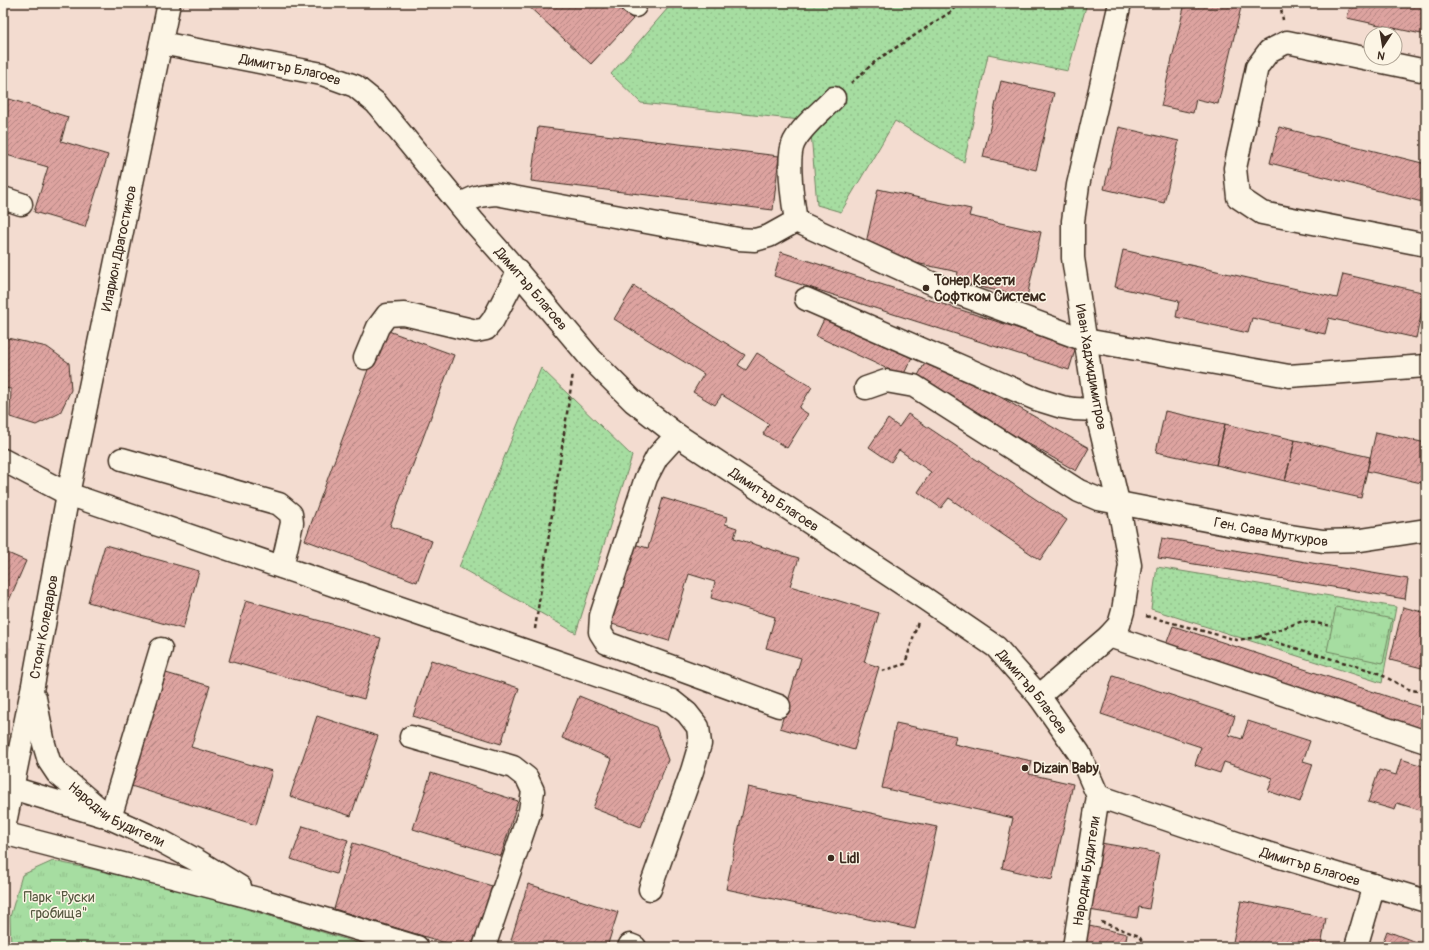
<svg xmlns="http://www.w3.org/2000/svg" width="1429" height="950" font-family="Pangolin,sans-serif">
<defs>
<pattern id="grass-dots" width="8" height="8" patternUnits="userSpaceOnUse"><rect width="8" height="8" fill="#a6dda1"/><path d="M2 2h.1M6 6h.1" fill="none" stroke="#90be8a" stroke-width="1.8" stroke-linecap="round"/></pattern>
<pattern id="park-tufts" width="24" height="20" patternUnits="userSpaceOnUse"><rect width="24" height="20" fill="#a6dda1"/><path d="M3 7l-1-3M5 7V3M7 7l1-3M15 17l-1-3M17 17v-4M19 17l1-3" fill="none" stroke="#90be8a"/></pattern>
<pattern id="building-hatch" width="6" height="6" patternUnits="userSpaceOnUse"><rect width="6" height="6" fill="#dda3a0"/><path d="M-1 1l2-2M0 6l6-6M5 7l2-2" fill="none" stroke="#b48582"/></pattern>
</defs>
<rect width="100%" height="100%" fill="#f3dcd0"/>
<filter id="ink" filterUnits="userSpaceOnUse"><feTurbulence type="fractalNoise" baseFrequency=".025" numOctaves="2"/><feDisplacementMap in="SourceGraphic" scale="8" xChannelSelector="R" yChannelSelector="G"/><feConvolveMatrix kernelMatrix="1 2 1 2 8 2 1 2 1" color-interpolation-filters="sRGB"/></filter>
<g filter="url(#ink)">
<path fill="#eccbc2" d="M3 644 11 648 3 679Z"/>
<path fill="url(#grass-dots)" stroke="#708460" d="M663 3H1087L1068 71 988 55 964 162 895 121 841 212 817 205 810 121 641 103 611 74 668 8Z
M541 368 632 456 576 633 459 567Z
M1157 567 1396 607 1382 683 1151 609Z"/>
<path fill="url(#park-tufts)" stroke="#708460" d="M1336 607 1392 619 1383 663 1327 651Z
M53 861C161 882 266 914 370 947H11L10 917 22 875Z"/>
<path fill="url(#building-hatch)" stroke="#3b2a1e" d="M525 3H615L633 19 591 64Z
M1185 3H1242L1218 104 1196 99 1193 113 1161 106Z
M1351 3H1426V35L1347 18Z
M1001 81 1054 93 1036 170 983 157Z
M3 97 68 117 61 141 108 155 85 227 34 212 48 167 3 154Z
M538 127 779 156 773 210 531 181Z
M1119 127 1179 141 1164 203 1104 189Z
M1279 127 1426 164V203L1270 163Z
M878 189 971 209 969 216 1041 232 1027 297 956 282 958 272 864 252Z
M1123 250 1337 298 1343 274 1426 293V294L1416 338 1329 318 1325 334 1252 318 1248 333 1176 317 1179 301 1115 287Z
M781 252 1076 347 1069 370 774 276Z
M634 286 745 355 738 365 746 370 757 353 812 387 799 408 808 414 787 448 763 434 769 424 722 395 715 405 693 392 704 374 614 319Z
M825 317 912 357 903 376 816 336Z
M383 329 454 355 390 526 432 541 417 582 305 540Z
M3 337 47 347 69 363 71 390 60 413 36 425 10 417 11 389 3 388Z
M929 356 1089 448 1076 471 916 379Z
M1165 411 1225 424 1216 465 1156 452Z
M908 414 1067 520 1040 560 949 498 941 508 918 492 931 472 899 450 891 462 869 447 888 419 899 427Z
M1225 424 1295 440 1285 481 1216 465Z
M1376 432 1426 443V484L1367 471Z
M1295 440 1370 457 1361 498 1285 481Z
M663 498 727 517 725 524 737 528 734 538 799 558 790 586 879 613 864 662 879 667 854 750 780 728 801 658 766 648 775 617 711 598 715 582 689 574 669 641 602 621 626 542 648 548Z
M1162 538 1408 579 1405 599 1158 558Z
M105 545 199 571 183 629 88 602Z
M3 551 26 561 5 610 3 609Z
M246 600 381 638 364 699 229 661Z
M1403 607 1426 613V669L1390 660Z
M1173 626 1426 709V736L1164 650Z
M431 660 519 688 501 744 413 716Z
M166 673 210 686 191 747 272 771 256 825 131 786Z
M1113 676 1235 716 1229 735 1242 739 1248 721 1310 741 1303 761 1313 764 1300 802 1268 791 1273 778 1224 762 1220 773 1195 765 1201 747 1101 714Z
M579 696 656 727 668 760 641 827 593 808 612 759 562 738Z
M317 716 378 736 351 816 290 796Z
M896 723 956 736 954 744 1032 761 1029 774 1073 784 1052 880 1002 868 1013 818 882 788Z
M1401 759 1426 767V812L1397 803 1395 810 1368 802 1379 770 1396 775Z
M431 773 518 801 501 856 413 829Z
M748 787 937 827 915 929 726 889Z
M1426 814V829L1422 827Z
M303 826 348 840 336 874 291 859Z
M353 843 492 886 474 947H459L334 909Z
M1101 843 1159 853 1149 909 1139 907 1137 918 1089 910Z
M528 884 618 912 607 947H533L511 940Z
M1241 901 1326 918 1321 947H1232Z
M1089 926 1127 934 1125 947H1084Z
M1387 931 1426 946V947H1381Z"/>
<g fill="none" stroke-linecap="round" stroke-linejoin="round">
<g stroke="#3b2a1e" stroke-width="25">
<g id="minor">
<path d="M631 3 635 6"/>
<path id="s1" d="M161 43 322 74 355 86 376 103 473 221 518 272 591 359 633 401 677 435 924 598 996 647 1039 696 1079 753 1098 796 1260 851 1426 901"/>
<path d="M1426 71 1287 42 1269 51 1257 67 1235 168 1238 197 1262 213 1426 245"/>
<path d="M3 198 21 204"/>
<path d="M460 205C473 197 480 195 496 194L738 239 755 240 769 236 796 221C793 203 786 157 794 142 803 125 821 112 834 98"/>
<path d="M796 221 938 286 1085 340 1289 376 1426 366"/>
<path d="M806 299 1036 399 1062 407 1074 409 1096 410"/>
<path d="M365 358 378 327 387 315 404 314 476 331 486 329 493 320 518 272"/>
<path id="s2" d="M866 388 886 381 914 386 1079 491 1098 499 1284 535 1323 541 1361 540 1426 530"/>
<path d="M677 435 657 457 646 478 601 616 600 632 607 643 779 706"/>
<path d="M122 459 279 504 291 514 292 523 282 567"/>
<path d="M3 460 68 494 672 701 687 713 698 727 700 744 692 771 650 889"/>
<path d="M1109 636 1426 742"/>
<path d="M1039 696 1109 636 1119 625 1123 611 1130 565 1118 502 1096 410 1073 258V221L1078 185 1120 3"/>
<path id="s3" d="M35 698 44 744 49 761 57 773 110 818 161 841 196 860 240 887"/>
<path d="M411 737 513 767 527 778 533 791 530 811 484 947"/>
<path d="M12 788 101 815"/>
<path d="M110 818 161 649"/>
<path id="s4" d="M3 833 33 685 68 494 169 3"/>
<path d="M3 833 258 899 417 947"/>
<path d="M629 947 630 945 635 947"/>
<path id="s5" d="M1074 947 1098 796"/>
<path d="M1356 947 1374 885"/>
</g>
</g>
<path stroke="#3b2a1e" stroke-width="2.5" stroke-dasharray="4 3" stroke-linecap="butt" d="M1280 3 1283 20
M851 83 877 60 952 11 957 3
M1146 616 1237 640 1258 637 1376 672 1408 689 1426 693
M535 629 573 373
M1258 637 1303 621 1332 626
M882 671 905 664 918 622
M1101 922 1139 936 1145 947"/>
<use href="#minor" stroke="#fcf5e5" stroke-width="22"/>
</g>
</g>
<g fill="#3b2a1e" stroke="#fcf5e5" stroke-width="1.5">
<circle cx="926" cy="288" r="4"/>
<circle cx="1025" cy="768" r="4"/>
<circle cx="831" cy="858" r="4"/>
</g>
<g text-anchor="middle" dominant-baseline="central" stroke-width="3" stroke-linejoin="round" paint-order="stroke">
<g font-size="14" fill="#3b2a1e" stroke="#fcf5e5">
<text stroke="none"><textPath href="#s1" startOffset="132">Димитър Благоев</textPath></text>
<text stroke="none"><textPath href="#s4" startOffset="596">Иларион Драгостинов</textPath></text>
<text stroke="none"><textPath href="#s1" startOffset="468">Димитър Благоев</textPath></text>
<text transform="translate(1091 367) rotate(80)">Иван Хаджидимитров</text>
<text stroke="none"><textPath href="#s1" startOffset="792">Димитър Благоев</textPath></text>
<text stroke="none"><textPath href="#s2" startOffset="442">Ген. Сава Муткуров</textPath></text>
<text stroke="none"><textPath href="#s4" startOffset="210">Стоян Коледаров</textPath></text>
<text stroke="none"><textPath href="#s1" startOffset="1116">Димитър Благоев</textPath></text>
<text stroke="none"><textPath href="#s3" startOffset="152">Народни Будители</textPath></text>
<text stroke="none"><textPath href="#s1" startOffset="1464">Димитър Благоев</textPath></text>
<text stroke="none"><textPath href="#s5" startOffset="77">Народни Будители</textPath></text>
</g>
<g font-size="14" font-weight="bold" fill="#3b2a1e" stroke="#fcf5e5" text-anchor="start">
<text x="934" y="280">Тонер Касети<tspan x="934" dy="16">Софтком Системс</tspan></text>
<text x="1033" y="768">Dizain Baby</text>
<text x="839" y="858">Lidl</text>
</g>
<g font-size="14" fill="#56573f" stroke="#fcf5e5">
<text x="59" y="897">Парк "Руски<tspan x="59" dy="16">гробища"</tspan></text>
</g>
</g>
<rect width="1429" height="950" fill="none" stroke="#fcf5e5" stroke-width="16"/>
<rect x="8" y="8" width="1413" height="934" fill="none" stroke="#3b2a1e" stroke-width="1.5" filter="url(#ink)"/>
<g transform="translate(1383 46) rotate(192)"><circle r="19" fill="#fcf5e5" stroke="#afa495"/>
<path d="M0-3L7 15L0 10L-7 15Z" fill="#3b2a1e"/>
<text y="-6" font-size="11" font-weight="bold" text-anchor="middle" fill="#3b2a1e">N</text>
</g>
</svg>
